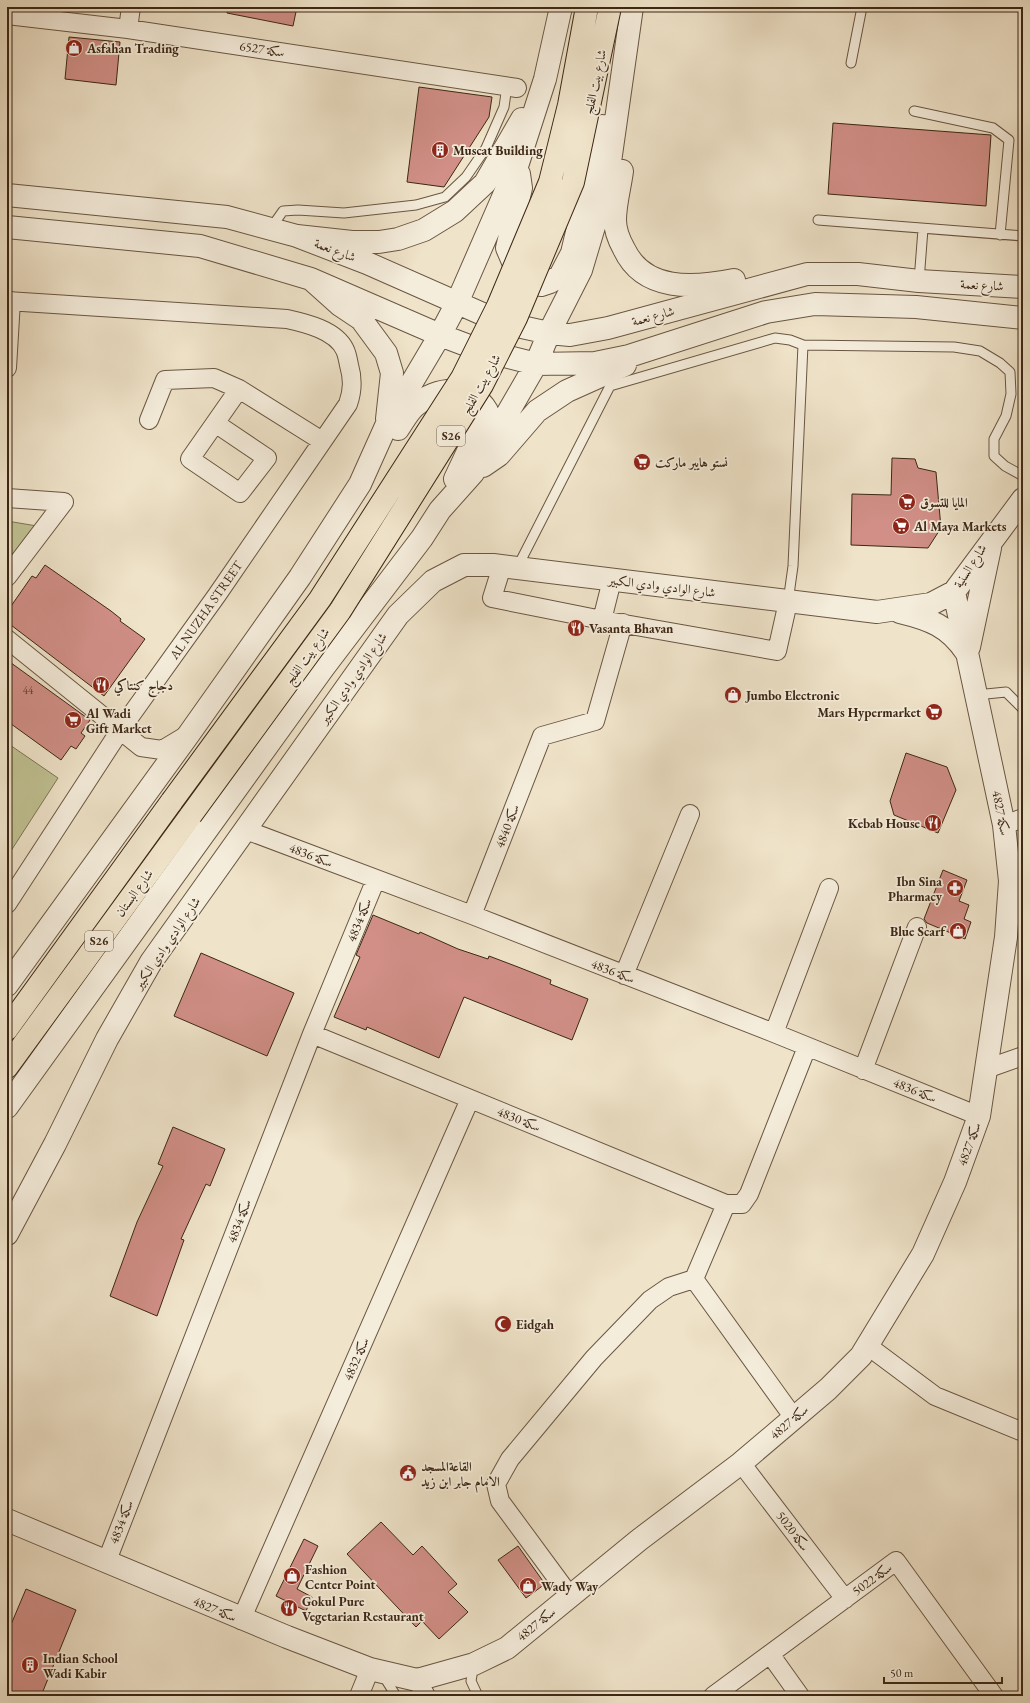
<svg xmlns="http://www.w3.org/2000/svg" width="1030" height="1703" font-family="'EB Garamond',Amiri,serif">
<rect width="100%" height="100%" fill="#efe3c9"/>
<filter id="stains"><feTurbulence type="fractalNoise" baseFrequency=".005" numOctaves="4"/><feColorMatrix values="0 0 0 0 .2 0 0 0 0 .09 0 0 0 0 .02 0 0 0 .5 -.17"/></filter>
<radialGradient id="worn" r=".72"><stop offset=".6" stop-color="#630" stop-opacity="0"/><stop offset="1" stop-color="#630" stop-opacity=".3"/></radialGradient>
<path fill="#c0c192" stroke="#7e7454" d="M7 521 37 526 7 566Z
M7 743 58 778 7 857Z"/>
<path fill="#d18f87" stroke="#3c2715" d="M227 7H297L293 26 227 13Z
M69 37 120 42 116 85 65 79Z
M419 87 492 97 489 117 444 187 407 182Z
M833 123 991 135 986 206 828 194Z
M892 458 915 459 918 468 936 472 941 528 928 548 851 545 852 494 891 495Z
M45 565 111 611 121 619 120 621 145 639 104 696 7 622V618L12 611 9 609 32 576 36 578Z
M7 660 90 720 81 733 85 736 76 749 71 746 61 760 7 721Z
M906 753 947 767 956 790 938 833 894 815 890 801Z
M943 870 967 880 959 901 969 905 964 919 971 922 965 939 927 923 924 919Z
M373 915 419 934 420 932 458 949 488 959 489 956 518 967 551 980 550 984 588 999 572 1040 464 997 439 1058 367 1027 366 1030 334 1017 360 957 356 955Z
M201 953 294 993 267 1056 174 1016Z
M173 1127 225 1149 210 1186 206 1184 181 1239 184 1240 157 1316 110 1296 137 1222 163 1166 158 1164Z
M381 1522 413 1555 422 1546 457 1584 448 1592 468 1612 439 1639 422 1621 416 1627 347 1554Z
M304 1539 318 1546 297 1589 312 1597 306 1611 276 1596Z
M518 1546 545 1584 526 1598 498 1560Z
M26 1589 76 1610 41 1696H7V1634Z"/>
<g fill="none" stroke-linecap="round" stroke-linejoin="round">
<g stroke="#695642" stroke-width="11">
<path id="service" d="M851 63 862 7
M914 111 993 128 1009 140 1000 235
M818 220 1023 236
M271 228 283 211 298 210 344 213 416 205 445 197 466 177 486 148 504 107 507 86
M919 281 923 229
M803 345 954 347 980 351 1000 363 1010 372 1011 394 1006 416 994 439V456L1005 466 1023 476
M517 568 610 386 775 338 790 340 803 345 793 566 788 602
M976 695 1006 692 1023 709
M474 1664 471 1681 478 1696
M383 1675 396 1696"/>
</g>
<g stroke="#695642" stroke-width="20">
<path id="minor" d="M7 15 128 29 517 88
M128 29 131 7
M7 301 287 319C305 323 336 330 345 350 347 354 348 360 349 365 353 379 353 390 348 404L217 595 121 729 7 904
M7 368 11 301
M149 420 165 380 214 378 239 389 322 441
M215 423 267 458 240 493 190 459 239 389
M7 498 64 502 7 577
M502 566 492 598 602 620
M612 580 602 620 777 651 788 602
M7 639 141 747 162 750 187 735
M1004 825 1023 818
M246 830 472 915 774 1033 979 1116
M472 915 542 736 595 721 623 623
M624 975 690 814
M774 1033 829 888
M312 1034 726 1204H742L749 1194 807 1047
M986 1069 1023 1056
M863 1070 917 927
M726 1204 694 1279 794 1418
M868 1346 935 1396 1023 1432
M741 1463 845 1599
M106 1563 312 1034 376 879
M570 1596 500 1501 496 1484 510 1459 594 1358 650 1300 669 1287 694 1279
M241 1620 470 1099
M770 1654 800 1696
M417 1680 426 1696
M359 1696 370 1669
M713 1696 896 1561 994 1696"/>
</g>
<g stroke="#695642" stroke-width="24">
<path id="tertiary" d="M622 171C620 187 615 204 615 220 615 229 619 240 624 249 644 292 694 288 734 280
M519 174 521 188 507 248 516 269 531 280 541 285 550 282 560 276 572 253 602 126
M7 195 227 217 297 236 352 242H379L398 239 424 230 455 211 485 183 522 119
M7 227 200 246 311 279 340 305 361 319 386 353 392 373 387 419
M297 236 367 263 503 323 549 333 570 335 608 328 807 274H858L919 281 1023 287
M311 279 440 335 477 349 536 364 595 363 629 356 766 312 815 304 916 307 1023 318
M398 429C403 422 408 412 415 406 437 387 471 383 487 411L455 479
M483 466 499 455 537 411 567 391 625 365
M900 612C929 619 949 626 966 652
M969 647 990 548
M7 985 189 734 300 577 360 484 386 426 440 335 457 303 518 163 545 79 561 7
M7 1107 324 667 422 538 440 510 473 473 521 390 536 364 549 333 581 270 607 183 632 7
M7 1234 55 1144 107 1039 151 962 398 615 433 581 464 565H493L877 612 931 604 954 592 1023 499
M7 1520 287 1637 370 1669 417 1680 474 1664 507 1648 639 1540 741 1463 828 1389 861 1356 923 1254 955 1182 979 1116 1006 937 1010 881 1004 825 954 592"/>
</g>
<g stroke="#3c2715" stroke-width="24">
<path id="primary" d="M7 1029 172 801
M7 1067 191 815"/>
</g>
<use href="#service" stroke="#f5eddc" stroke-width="9"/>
<use href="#minor" stroke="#f5eddc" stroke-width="18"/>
<use href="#tertiary" stroke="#f5eddc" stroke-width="22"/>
<use href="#primary" stroke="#efe3c9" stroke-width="22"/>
<g stroke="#3c2715" stroke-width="24" stroke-linecap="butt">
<path id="primary-bridge" d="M172 801 320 599 462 378 498 306 550 182 569 105 587 7
M191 815 340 611 482 385 516 318 573 182 610 7"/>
</g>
<use href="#primary-bridge" stroke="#efe3c9" stroke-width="22"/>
</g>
<defs>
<g id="shop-disc" transform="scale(0.9)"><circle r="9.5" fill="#8f2418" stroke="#f5eddc"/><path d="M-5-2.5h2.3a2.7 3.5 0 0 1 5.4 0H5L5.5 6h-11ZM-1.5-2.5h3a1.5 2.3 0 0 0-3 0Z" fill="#fff"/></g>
<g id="building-disc" transform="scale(0.9)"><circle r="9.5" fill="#8f2418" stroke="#f5eddc"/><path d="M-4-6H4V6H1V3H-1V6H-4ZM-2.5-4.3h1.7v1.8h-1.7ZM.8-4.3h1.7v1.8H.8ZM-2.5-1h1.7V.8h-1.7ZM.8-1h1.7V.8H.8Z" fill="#fff"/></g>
<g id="supermarket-disc" transform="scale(0.9)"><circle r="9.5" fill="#8f2418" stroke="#f5eddc"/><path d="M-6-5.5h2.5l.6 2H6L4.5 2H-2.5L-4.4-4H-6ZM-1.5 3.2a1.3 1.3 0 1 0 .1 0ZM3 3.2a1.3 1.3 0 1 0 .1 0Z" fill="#fff"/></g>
<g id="restaurant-disc" transform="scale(0.9)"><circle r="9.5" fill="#8f2418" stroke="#f5eddc"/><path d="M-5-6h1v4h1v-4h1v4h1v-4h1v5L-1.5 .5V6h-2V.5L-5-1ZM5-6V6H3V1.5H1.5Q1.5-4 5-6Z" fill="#fff"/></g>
<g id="pharmacy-disc" transform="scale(0.9)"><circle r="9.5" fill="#8f2418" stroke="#f5eddc"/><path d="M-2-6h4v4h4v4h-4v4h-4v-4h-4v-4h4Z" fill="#fff"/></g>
<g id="mosque-disc" transform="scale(0.9)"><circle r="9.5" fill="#8f2418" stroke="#f5eddc"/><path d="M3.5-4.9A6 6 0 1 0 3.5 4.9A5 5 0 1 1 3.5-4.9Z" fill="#fff"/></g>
<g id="civic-disc" transform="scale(0.9)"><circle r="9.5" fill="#8f2418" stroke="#f5eddc"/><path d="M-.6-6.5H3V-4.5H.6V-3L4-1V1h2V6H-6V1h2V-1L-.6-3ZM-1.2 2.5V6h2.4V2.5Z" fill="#fff"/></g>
</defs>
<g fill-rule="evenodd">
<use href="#shop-disc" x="74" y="48"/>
<use href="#building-disc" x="440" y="150"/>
<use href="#supermarket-disc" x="642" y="462"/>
<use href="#supermarket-disc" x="907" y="502"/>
<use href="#supermarket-disc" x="901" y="526"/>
<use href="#restaurant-disc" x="576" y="628"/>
<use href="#restaurant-disc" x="101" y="685"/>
<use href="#shop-disc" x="733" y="695"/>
<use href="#supermarket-disc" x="934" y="712"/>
<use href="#supermarket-disc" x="73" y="720"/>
<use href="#restaurant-disc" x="933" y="823"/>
<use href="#pharmacy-disc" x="955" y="888"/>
<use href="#shop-disc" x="958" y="931"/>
<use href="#mosque-disc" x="503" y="1324"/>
<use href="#civic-disc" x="408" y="1473"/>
<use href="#shop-disc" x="292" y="1576"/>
<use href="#shop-disc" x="528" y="1586"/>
<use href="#restaurant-disc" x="289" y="1608"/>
<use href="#building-disc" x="30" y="1665"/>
</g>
<g text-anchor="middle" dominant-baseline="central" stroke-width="3.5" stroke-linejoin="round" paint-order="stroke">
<g font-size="11" fill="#614132">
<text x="28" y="690">44</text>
</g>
<g fill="#f5eddc" stroke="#746251" stroke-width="1">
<rect x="437" y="426" width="28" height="20" rx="3"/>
<rect x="85" y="931" width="28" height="20" rx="3"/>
</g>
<g font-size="12" font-weight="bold" fill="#3c2715">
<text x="451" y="436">S26</text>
<text x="99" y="941">S26</text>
</g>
<g font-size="13" font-weight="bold" fill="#3c2715" stroke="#f5eddc" text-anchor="start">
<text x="87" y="48">Asfahan Trading</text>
<text x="453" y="150">Muscat Building</text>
<text x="655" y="462">نستو هايبر ماركت</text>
<text x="920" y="502">المايا للتسوق</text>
<text x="914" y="526">Al Maya Markets</text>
<text x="589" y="628">Vasanta Bhavan</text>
<text x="114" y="685">دجاج كنتاكي</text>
<text x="746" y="695">Jumbo Electronic</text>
<text x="921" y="712" text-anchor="end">Mars Hypermarket</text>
<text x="86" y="713">Al Wadi<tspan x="86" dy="15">Gift Market</tspan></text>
<text x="920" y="823" text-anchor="end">Kebab House</text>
<text x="942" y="881" text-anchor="end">Ibn Sina<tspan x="942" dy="15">Pharmacy</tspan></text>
<text x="945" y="931" text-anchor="end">Blue Scarf</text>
<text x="516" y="1324">Eidgah</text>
<text x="421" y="1466">القاعةالمسجد<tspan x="421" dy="15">الامام جابر ابن زيد</tspan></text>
<text x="305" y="1569">Fashion<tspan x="305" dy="15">Center Point</tspan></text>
<text x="541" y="1586">Wady Way</text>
<text x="302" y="1601">Gokul Pure<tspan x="302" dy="15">Vegetarian Restaurant</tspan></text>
<text x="43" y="1658">Indian School<tspan x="43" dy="15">Wadi Kabir</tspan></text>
</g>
<g font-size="13" fill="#3c2715" stroke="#f5eddc">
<text transform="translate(262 49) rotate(9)">سكة 6527</text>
<text transform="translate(595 82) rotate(-78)">شارع بيت الفلج</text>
<text transform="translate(335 250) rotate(21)">شارع نعمة</text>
<text transform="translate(982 285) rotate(3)">شارع نعمة</text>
<text transform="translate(653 316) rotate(-15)">شارع نعمة</text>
<text transform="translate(481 384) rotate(-61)">شارع بيت الفلج</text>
<text transform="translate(970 566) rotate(-57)">شارع السنية</text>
<text transform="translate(662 586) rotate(7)">شارع الوادي وادي الكبير</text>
<text transform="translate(206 610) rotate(-55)">AL NUZHA STREET</text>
<text transform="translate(307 656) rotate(-54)">شارع بيت الفلج</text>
<text transform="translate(353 678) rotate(-55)">شارع الوادي وادي الكبير</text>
<text transform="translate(1001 813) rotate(79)">سكة 4827</text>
<text transform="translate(507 826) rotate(-69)">سكة 4840</text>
<text transform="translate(311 855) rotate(21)">سكة 4836</text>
<text transform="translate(134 893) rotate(-54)">شارع البستان</text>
<text transform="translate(359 920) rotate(-68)">سكة 4834</text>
<text transform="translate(167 943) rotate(-56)">شارع الوادي وادي الكبير</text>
<text transform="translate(613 971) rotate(21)">سكة 4836</text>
<text transform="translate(915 1090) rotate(22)">سكة 4836</text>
<text transform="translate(519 1119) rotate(22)">سكة 4830</text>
<text transform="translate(969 1144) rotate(-70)">سكة 4827</text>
<text transform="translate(239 1221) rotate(-69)">سكة 4834</text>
<text transform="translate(356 1359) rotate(-66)">سكة 4832</text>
<text transform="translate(789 1422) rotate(-40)">سكة 4827</text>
<text transform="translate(121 1522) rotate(-69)">سكة 4834</text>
<text transform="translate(793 1531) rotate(53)">سكة 5020</text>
<text transform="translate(872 1579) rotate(-36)">سكة 5022</text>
<text transform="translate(215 1609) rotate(23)">سكة 4827</text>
<text transform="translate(536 1624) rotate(-39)">سكة 4827</text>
</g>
</g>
<rect width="1030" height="1703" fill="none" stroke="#efe3c9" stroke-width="24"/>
<rect x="8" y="8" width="1014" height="1687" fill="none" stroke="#3c2715" stroke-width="2"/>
<rect x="12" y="12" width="1006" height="1679" fill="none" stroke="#3c2715"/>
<path d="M884 1677v6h118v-6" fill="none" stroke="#3c2715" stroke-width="2"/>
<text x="890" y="1677" font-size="12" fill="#3c2715" stroke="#f5eddc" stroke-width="3" paint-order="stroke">50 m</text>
<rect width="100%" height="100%" filter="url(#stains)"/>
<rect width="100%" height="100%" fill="url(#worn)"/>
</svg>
